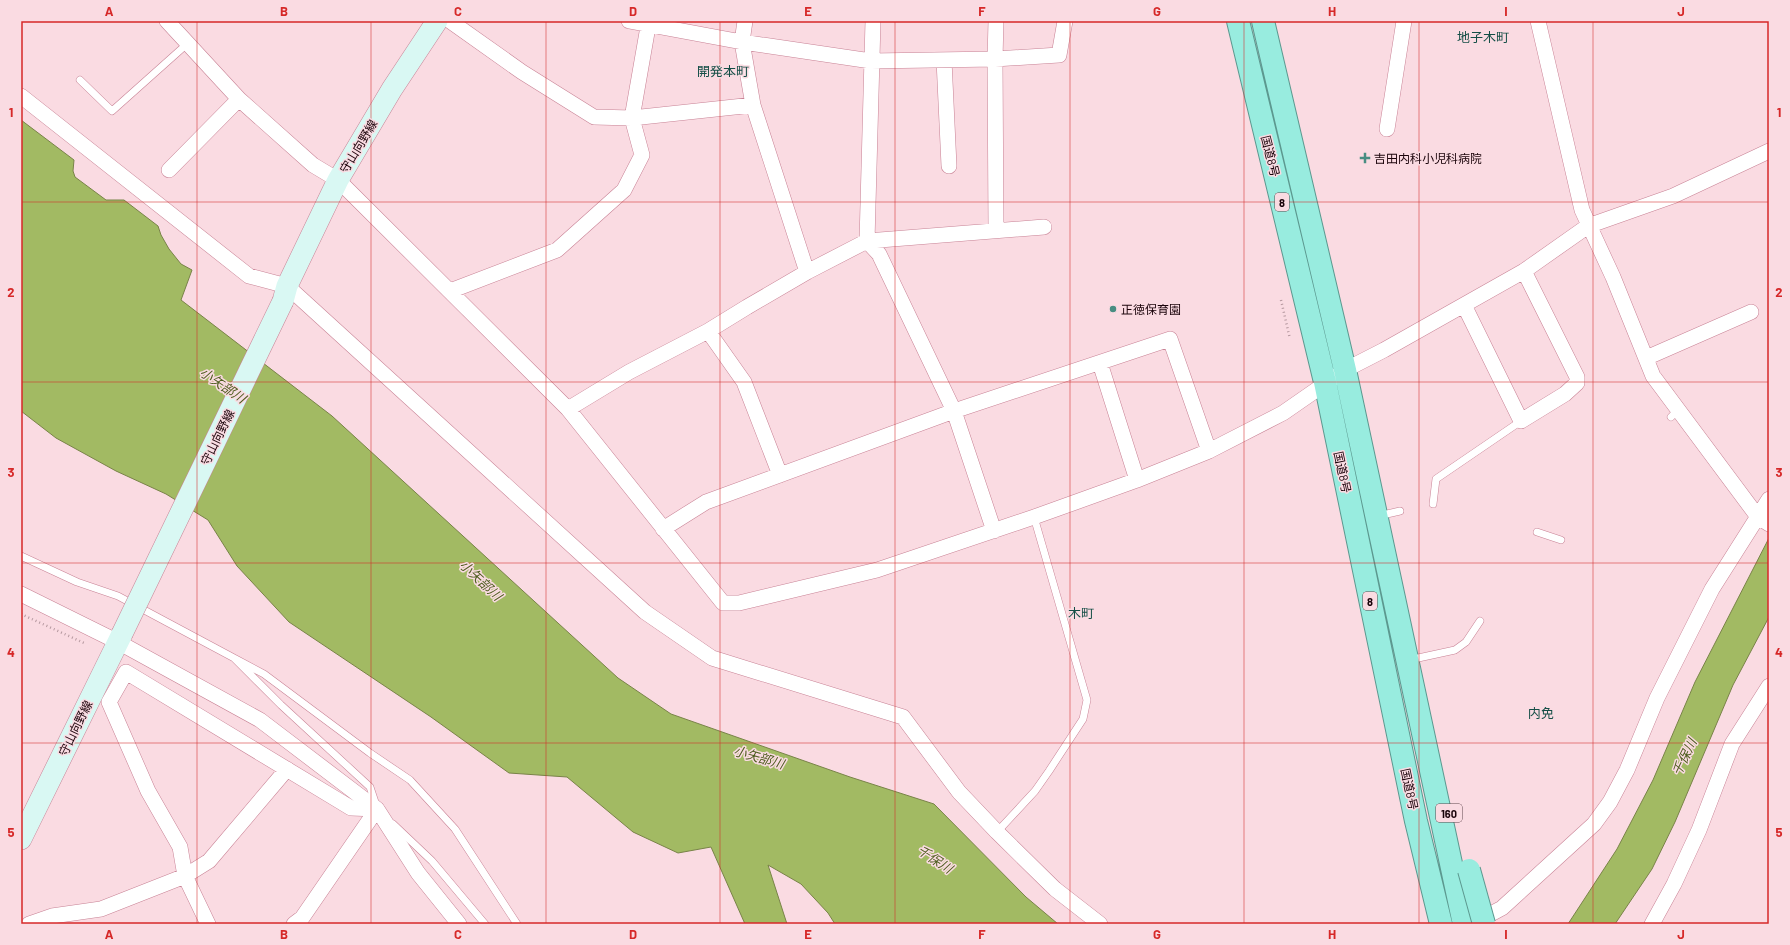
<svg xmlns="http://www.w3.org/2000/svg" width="1790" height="945" font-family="Barlow,'Noto Sans JP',sans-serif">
<rect width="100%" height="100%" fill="#fadbe2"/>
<path fill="#a2ba63" stroke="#798348" d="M21 120 74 160 73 171 75 177 106 200H124L158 226 161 235 169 249 181 264 192 270 181 300 332 416 618 678 671 714 850 777 934 804 1026 897 1058 924H835L828 913 801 884 768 865 787 924H745L711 847 678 853 633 832 567 777 509 773 431 717 289 622 237 566 208 520 166 494 116 471 56 438 21 411Z
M1769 538V617L1733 685 1675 822 1652 869 1615 924H1568L1617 849 1653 780 1695 682Z"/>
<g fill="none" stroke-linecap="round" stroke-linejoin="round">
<g stroke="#c88295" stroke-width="8">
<path id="service" d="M80 80 112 111 187 44
M1671 417 1678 410
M1433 504 1436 479 1521 421
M1378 516 1400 511
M1537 532 1561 540
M21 556 77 582 118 596 234 658
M1409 660 1455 650 1466 642 1480 621
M376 805 370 787 281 705 234 658 264 674 370 753 410 780 455 829 517 924
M393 824 432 861 485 924
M997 832 1035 791 1049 771 1083 719 1087 700 1034 517"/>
</g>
<g stroke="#c88295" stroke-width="16">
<path id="minor" d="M167 21 239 99 313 165 338 180 568 409 723 603H739L877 570 1034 517 1137 480 1209 451 1283 413 1345 370 1384 350 1524 271 1588 226 1673 196 1769 151
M450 21 522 72 594 117 632 118 753 105
M629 21 742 42 871 61 995 59 1059 55 1065 21
M745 21 742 42 753 105 807 272
M873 21 867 241 879 254 954 411 994 531
M996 21 995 59 996 230
M1538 21 1582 210 1613 277 1653 376 1758 517 1769 524
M944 60 949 166
M21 96 249 276 287 286 645 612 712 658 903 717 959 792 997 832 1055 889 1100 924
M1387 129 1404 21
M169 170 239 99
M450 291 557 250 624 190 642 155 632 118 649 21
M1464 305 1521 421 1565 394 1577 383V377L1524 271
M708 331 744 382 780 475
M1646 358 1751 312
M1100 363 1137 480
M568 409 629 372 708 331 747 307 807 272 867 241 1044 227
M663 529 706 502 954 411 1170 339 1209 451
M21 594 118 642 260 720 377 809 418 873 459 924
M1474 923 1502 908 1594 824 1610 802 1627 770 1657 698 1712 589 1769 499
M29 924 52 916 101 909 185 876 209 861 287 769
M208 924 185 876 180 847 148 791 109 702 126 672 351 808 377 809
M294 924 302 918 377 809
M1652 924 1674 884 1699 830 1732 744 1769 686"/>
</g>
<g stroke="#c88295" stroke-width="22">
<path id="secondary" d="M283 301 287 286 338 180 392 89 437 21
M21 839 122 634"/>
</g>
<g stroke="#5c988f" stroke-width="24">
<path id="trunk" d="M1238 21 1325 382 1416 821 1441 924
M1263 21 1345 370 1464 924"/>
</g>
<path stroke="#b699a0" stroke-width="2.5" stroke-dasharray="1 3" stroke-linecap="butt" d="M1286 21V24
M1281 300 1290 339
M21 614 84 643"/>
<use href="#service" stroke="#fff" stroke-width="7"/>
<use href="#minor" stroke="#fff" stroke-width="15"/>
<use href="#secondary" stroke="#d9f8f3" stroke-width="21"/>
<use href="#trunk" stroke="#98ecdf" stroke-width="22"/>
<g stroke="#c88295" stroke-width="22" stroke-linecap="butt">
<path id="secondary-bridge" d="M122 634 283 301"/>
</g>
<g stroke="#5c988f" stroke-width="24" stroke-linecap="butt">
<path id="trunk-bridge" d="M1469 870 1484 924"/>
</g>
<use href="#secondary-bridge" stroke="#d9f8f3" stroke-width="21"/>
<use href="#trunk-bridge" stroke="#98ecdf" stroke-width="22"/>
</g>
<path fill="none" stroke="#d62828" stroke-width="1" stroke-opacity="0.55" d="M197 21V924M371 21V924M546 21V924M720 21V924M895 21V924M1070 21V924M1244 21V924M1419 21V924M1593 21V924M21 202H1769M21 382H1769M21 563H1769M21 743H1769"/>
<g fill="#488d82" stroke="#fadbe2" stroke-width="1.5">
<path d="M1363 152h4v4h4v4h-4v4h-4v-4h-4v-4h4z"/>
<circle cx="1113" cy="309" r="4"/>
</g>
<g text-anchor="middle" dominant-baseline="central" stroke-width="3" stroke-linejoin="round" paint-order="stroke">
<g fill="#fadbe2" stroke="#5d444b" stroke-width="1">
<rect x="1275" y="193" width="14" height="18" rx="3"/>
<rect x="1363" y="592" width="14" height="18" rx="3"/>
<rect x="1436" y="804" width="26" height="18" rx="3"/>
</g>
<g font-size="11" font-weight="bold" fill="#1a030a">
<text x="1282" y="202">8</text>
<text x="1370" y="601">8</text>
<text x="1449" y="813">160</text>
</g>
<g font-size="12" fill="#1a030a" stroke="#fadbe2">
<text transform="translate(358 146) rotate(-59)">守山向野線</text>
<text transform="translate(1271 156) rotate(76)">国道8号</text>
<text transform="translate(217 437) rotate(-64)">守山向野線</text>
<text transform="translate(1343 472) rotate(78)">国道8号</text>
<text transform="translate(75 728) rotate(-64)">守山向野線</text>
<text transform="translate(1410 789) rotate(78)">国道8号</text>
</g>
<g font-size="12" fill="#1a030a" stroke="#fadbe2" text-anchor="start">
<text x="1374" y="158">吉田内科小児科病院</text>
<text x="1121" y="309">正徳保育園</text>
</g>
<g font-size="13" fill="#144e46" stroke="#fadbe2">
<text x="1483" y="37">地子木町</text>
<text x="723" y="71">開発本町</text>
<text x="1081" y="613">木町</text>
<text x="1541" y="713">内免</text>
</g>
<g font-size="13" font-style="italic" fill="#4f5e20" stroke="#fadbe2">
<text transform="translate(223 385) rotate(34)">小矢部川</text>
<text transform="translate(481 580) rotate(43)">小矢部川</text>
<text transform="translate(759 757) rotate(16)">小矢部川</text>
<text transform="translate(1684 757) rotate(-64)">千保川</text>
<text transform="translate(935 859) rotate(33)">千保川</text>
</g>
</g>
<rect width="1790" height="945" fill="none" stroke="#fadbe2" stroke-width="44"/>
<rect x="22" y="22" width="1746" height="901" fill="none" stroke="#d62828" stroke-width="1.5"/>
<g font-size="13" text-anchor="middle" font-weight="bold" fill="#d62828">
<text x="109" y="16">A</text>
<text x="284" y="16">B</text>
<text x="458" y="16">C</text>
<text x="633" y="16">D</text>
<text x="808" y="16">E</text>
<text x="982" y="16">F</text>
<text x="1157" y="16">G</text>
<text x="1332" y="16">H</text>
<text x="1506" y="16">I</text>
<text x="1681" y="16">J</text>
<text x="11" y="117">1</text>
<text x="1779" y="117">1</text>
<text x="11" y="297">2</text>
<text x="1779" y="297">2</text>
<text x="11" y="477">3</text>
<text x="1779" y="477">3</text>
<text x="11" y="657">4</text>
<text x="1779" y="657">4</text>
<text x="11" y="837">5</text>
<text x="1779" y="837">5</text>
<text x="109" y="939">A</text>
<text x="284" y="939">B</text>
<text x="458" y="939">C</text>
<text x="633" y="939">D</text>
<text x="808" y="939">E</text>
<text x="982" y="939">F</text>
<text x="1157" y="939">G</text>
<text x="1332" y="939">H</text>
<text x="1506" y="939">I</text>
<text x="1681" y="939">J</text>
</g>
</svg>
